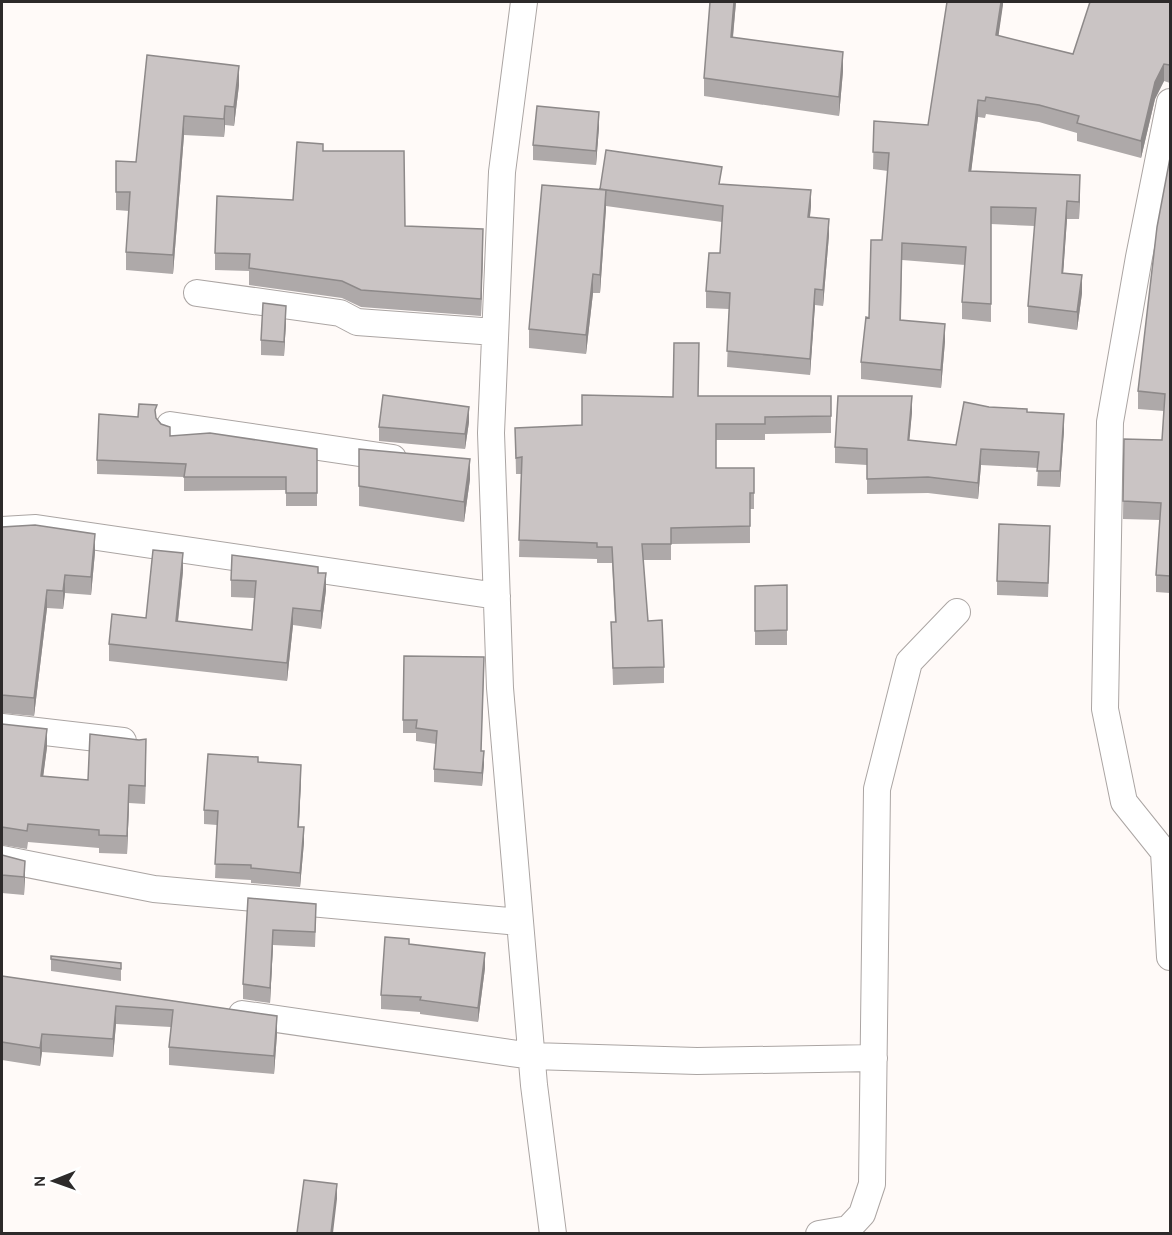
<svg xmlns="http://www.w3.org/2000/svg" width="1172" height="1235" font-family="Karla,sans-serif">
<rect width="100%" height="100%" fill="#fffaf8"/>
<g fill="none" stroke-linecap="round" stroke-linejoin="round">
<g stroke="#aba5a3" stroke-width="28">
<path id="street" d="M524 2 502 172 491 433 500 688 534 1085 553 1234
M197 293 340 313 357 322 495 332
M170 425 393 458
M2 530 36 528 497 596
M2 727 123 741
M1164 852 1124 802 1105 709 1110 422 1139 257 1170 102
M1170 852H1164L1170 957
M2 859 154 889 520 922
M242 1014 532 1056 697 1061 874 1058
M819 1234 848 1229 862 1214 872 1184 877 789 909 662 957 612"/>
</g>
<use href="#street" stroke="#fff" stroke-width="26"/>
</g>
<path fill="#aea9a9" d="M736 2 733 38 843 71 839 116 704 96V78Z
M1003 2 998 36 1073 54 1170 2V83L1164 81 1155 99 1141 158 1077 141V133L1039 122 986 114 985 118 978 117 971 171 1080 193 1079 219H1067L1063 273 1082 293 1077 330 1028 323V306L1035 226 991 224V322L962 319V302L965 265 902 260 901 320 945 341 941 388 861 379V362L882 240 888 171 873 169 874 121 928 125Z
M147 55 239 85 234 126 225 125 224 137 184 135 173 274 126 270V252L129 211 116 210V161L136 162Z
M599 127 596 165 533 160V145Z
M323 151 405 226 483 245 481 316 361 307 342 298 249 285V271L215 270V253L293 200Z
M1170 158V593L1156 592V575L1160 520 1123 519 1124 439 1162 440 1164 411 1138 409V391Z
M721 184 811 206 810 217 829 235 823 306 815 305 810 375 727 367 729 309 706 308V291L720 253 722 222 606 206 600 293H593L586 354 529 348V329L600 189Z
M286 321 284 356 261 355V340Z
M698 396H831V433L765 434V440H716V468H754V509H750V543L671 544V560H643L648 621 664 667V683L613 685 611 622H615L612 563H597V559L519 557 521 474H516L515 428 582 425 673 397Z
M989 407 1027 412 1064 430 1060 487 1037 486 1038 468 981 465 978 499 928 493 867 494V465L835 463V447L912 412 909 440 956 445Z
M157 418 170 436 317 449V506H286V490L184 491V477L97 474V460Z
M469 422 465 449 379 441V427Z
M359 449 470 479 464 522 359 506Z
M2 527 95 552 91 595 65 593 63 609 47 608 34 716 2 713Z
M1050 541 1048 597 997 595V581Z
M183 571 178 622 252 630 254 598 231 597V580L318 573 326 590 321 629 293 625 287 681 109 661V644L146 618Z
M787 585V645H755V586Z
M484 670 481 751 484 764 482 786 434 782V769L436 744 416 741V733H403V720Z
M2 724 47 747 43 776 88 780 146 757 145 804 129 803 127 854 99 853V848L28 842 27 849 2 845Z
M258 762 301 779 299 827 304 842 300 887 251 883V880L215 878 217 825 204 824V810Z
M2 855 25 861 24 895 2 893Z
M248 898 316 919 315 947 273 945 270 1003 243 999V984Z
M409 944 485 968 478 1022 420 1014V1012L381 1009V995Z
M51 956 121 963V981L51 971Z
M2 976 277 1016V1034L274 1074 169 1065V1047L171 1027 116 1024 113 1057 42 1052 40 1066 2 1060Z"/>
<path fill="#8d8989" d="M734 2H736L731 56V37Z
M1001 2H1003V5L996 53V35Z
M843 52V71L839 116V97Z
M1164 64V81L1155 99 1141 158V141L1155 82Z
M239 66V85L234 126V107Z
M978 100V117L969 189V171Z
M225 106V125L224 137V119Z
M599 112V127L596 165V151Z
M184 116V135L173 274V255Z
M1080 175V193L1079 219V202Z
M606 190V209L600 293V275Z
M811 190V206L808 233V217Z
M1067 201V219L1062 290V273Z
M829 219V235L823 306V290Z
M483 229V245L481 316V299Z
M593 274V293L586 354V335Z
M1082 275V293L1077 330V312Z
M815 289V305L810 375V359Z
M286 306V321L284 356V342Z
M945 324V341L941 388V370Z
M912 396V412L908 456V440Z
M469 407V422L465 449V434Z
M1064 414V430L1060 487V471Z
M981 449V465L978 499V483Z
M470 459V479L464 522V502Z
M95 534V552L91 595V577Z
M183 553V571L176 639V621Z
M326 573V590L321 629V611Z
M65 575V593L63 609V591Z
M47 590V608L34 716V698Z
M293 608V625L287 681V663Z
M47 729V747L41 794V776Z
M146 739V757L145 804V786Z
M484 751V764L482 786V773Z
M301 765V779L298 841V827Z
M129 785V803L127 854V836Z
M304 827V842L300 887V873Z
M25 861V879L24 895V877Z
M273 930V945L270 1003V988Z
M485 953V968L478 1022V1008Z
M116 1006V1024L113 1057V1039Z
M277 1016V1034L274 1074V1056Z
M42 1034V1052L40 1066V1048Z
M337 1184V1199L333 1233H331Z"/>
<path fill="#cac4c4" stroke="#8d8989" stroke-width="1.5" d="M710 2H734L731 37 843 52 839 97 704 78Z
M947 2H1001L996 35 1073 54 1090 2H1170V65L1164 64 1155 82 1141 141 1077 123 1079 116 1039 105 986 97 985 101 978 100 969 171 1080 175 1079 202 1067 201 1062 273 1082 275 1077 312 1028 306 1036 208 991 207V304L962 302 966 247 902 243 900 320 945 324 941 370 861 362 866 317 869 318 871 240H882L889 153 873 152 874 121 928 125Z
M147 55 239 66 234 107 225 106 224 119 184 116 173 255 126 252 130 192H116V161L136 162Z
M537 106 599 112 596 151 533 145Z
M297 142 323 144V151H404L405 226 483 229 481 299 361 290 342 281 249 268 250 254 215 253 217 196 293 200Z
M606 150 722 167 719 184 811 190 808 217 829 219 823 290 815 289 810 359 727 351 730 293 706 291 709 253H720L723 206 600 189Z
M1170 158V576L1156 575 1161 503 1123 501 1124 439 1162 440 1165 394 1138 391 1157 227Z
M542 185 606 190 600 275 593 274 586 335 529 329Z
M263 303 286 306 284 342 261 340Z
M674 343H699L698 396H831V416L765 417V424H716V468H754V493H750V526L671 528V544H642L648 621 662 620 664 667 613 668 611 622H616L612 547H597V543L519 540 522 457 516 458 515 428 582 425V395L673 397Z
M383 395 469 407 465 434 379 427Z
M838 396H912L908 440 956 445 964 402 989 407 1027 409V412L1064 414 1060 471H1037L1039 452 981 449 978 483 928 477 867 479V449L835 447Z
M139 404 157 405 155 410 156 418 161 424 170 427V436L210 433 317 449V493H286V477H184L186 464 97 460 99 414 138 417Z
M359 449 470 459 464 502 359 486Z
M999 524 1050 526 1048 583 997 581Z
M35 525 95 534 91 577 65 575 63 591 47 590 34 698 2 695V527Z
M153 550 183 553 176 621 252 630 256 581 231 580 232 555 318 567V573H326L321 611 293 608 287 663 109 644 112 614 146 618Z
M787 585V630L755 631V586Z
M404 656 484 657 481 751H484L482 773 434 769 437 731 416 728 417 720H403Z
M2 724 47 729 41 776 88 780 90 734 139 740 146 739 145 786 129 785 127 836 99 835V830L28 824 27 831 2 827Z
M208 754 258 757V762L301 765 298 827H304L300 873 251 868V865L215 864 218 811 204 810Z
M2 855 25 861 24 877 2 875Z
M248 898 316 904 315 932 273 930 270 988 243 984Z
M385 937 409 939V944L485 953 478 1008 420 1000 421 997 381 995Z
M51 956 121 963V969L51 959Z
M2 976 277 1016 274 1056 169 1047 173 1010 116 1006 113 1039 42 1034 40 1048 2 1042Z
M304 1180 337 1184 331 1233H297Z"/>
<rect width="1172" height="1235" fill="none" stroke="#2d2a2a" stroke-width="6"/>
<g transform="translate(54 1181) rotate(269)" stroke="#ffffff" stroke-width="4.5" paint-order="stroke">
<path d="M0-4.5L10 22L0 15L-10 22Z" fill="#2d2a2a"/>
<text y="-9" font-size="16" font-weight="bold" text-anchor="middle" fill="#2d2a2a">N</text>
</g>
</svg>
